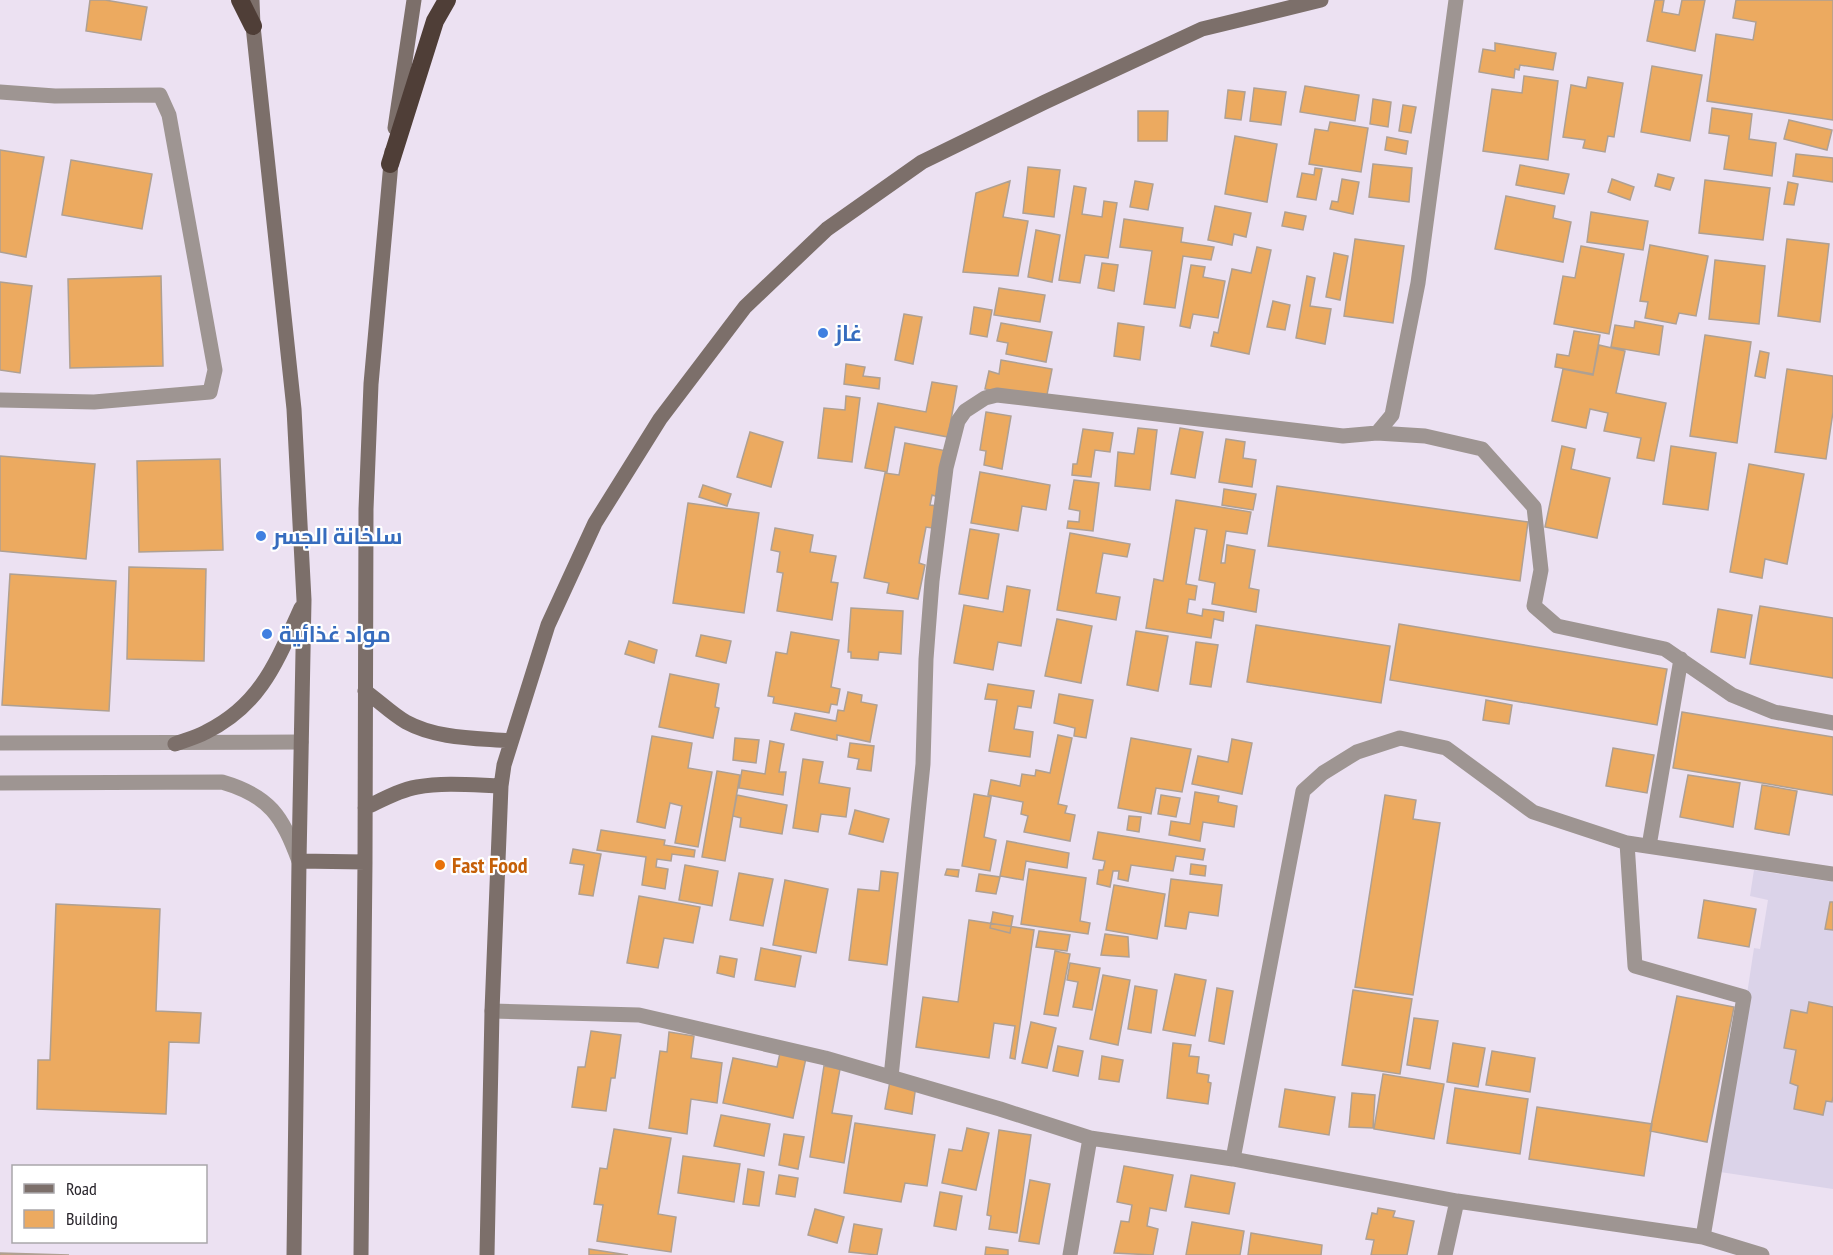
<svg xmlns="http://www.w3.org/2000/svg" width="1833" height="1255" font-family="'PT Sans Narrow',Cairo,sans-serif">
<rect width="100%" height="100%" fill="#ece1f2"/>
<path fill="#dbd3e9" d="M1754 870 1833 882V1189L1720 1172 1754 948 1760 949 1768 900 1750 896Z"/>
<path fill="#ecaa60" stroke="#afa092" stroke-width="1.5" d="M90 0H105L147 7 141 40 86 31Z
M1655 0H1664L1662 12 1679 15 1682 0H1705L1695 51 1647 41Z
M1736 0H1833V120L1707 101 1716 34 1753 40 1756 22 1733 18Z
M1495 43 1556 53 1553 70 1520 65 1519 70 1515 69 1514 78 1479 72 1483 49 1495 51Z
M1652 66 1702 75 1690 141 1641 132Z
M1524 76 1558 81 1548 160 1483 151 1492 89 1522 93Z
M1588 77 1623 83 1614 137 1608 136 1605 152 1583 148 1585 140 1563 137 1571 85 1586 88Z
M1305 86 1359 95 1355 121 1300 112Z
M1254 88 1286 92 1281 125 1250 121Z
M1228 90 1245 92 1241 120 1225 118Z
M1373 99 1391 102 1388 127 1370 124Z
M1403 105 1416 107 1411 133 1399 131Z
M1712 108 1752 114 1749 139 1776 143 1772 176 1724 169 1729 136 1709 133Z
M1138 111H1168L1167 141H1138Z
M1789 120 1832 130 1827 150 1784 139Z
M1330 122 1368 128 1361 172 1309 164 1315 129 1328 131Z
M1235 136 1277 144 1267 202 1225 194Z
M1387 137 1408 141 1406 154 1385 150Z
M0 150 44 157 26 257 0 252Z
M1796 154 1833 158V182L1793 176Z
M71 160 152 174 142 229 62 215Z
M1373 164 1412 168 1409 202 1369 197Z
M1520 165 1569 174 1564 194 1516 185Z
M1028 167 1060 170 1054 217 1023 213Z
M1315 168 1322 169 1316 200 1297 197 1302 173 1314 175Z
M1658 174 1674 178 1670 190 1655 186Z
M1342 179 1359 182 1353 214 1330 209 1332 201 1338 202Z
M1612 179 1634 187 1630 200 1608 192Z
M1705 180 1770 188 1763 240 1699 233Z
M1010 181 1003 217 1028 221 1018 276 963 272 976 193Z
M1135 181 1153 184 1148 210 1130 207Z
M1788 182 1798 184 1794 205 1784 204Z
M1074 186 1086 188 1082 214 1102 217 1104 201 1117 203 1108 258 1085 255 1080 283 1059 280Z
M1506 196 1555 206 1553 218 1571 222 1563 262 1495 249Z
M1215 206 1251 213 1246 237 1234 234 1232 245 1208 240Z
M1285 212 1306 216 1303 230 1282 226Z
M1591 212 1648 221 1643 250 1587 242Z
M1124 219 1183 228 1181 242 1214 247 1211 260 1183 256 1175 308 1144 304 1152 251 1120 247Z
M1036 230 1060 235 1052 282 1028 277Z
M1355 239 1404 246 1393 323 1344 316Z
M1787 239 1829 244 1820 322 1778 316Z
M1650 245 1708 256 1696 316 1679 313 1676 324 1645 318 1648 302 1640 301Z
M1581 246 1624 254 1609 334 1554 324 1563 276 1575 278Z
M1257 247 1271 250 1249 354 1211 346 1214 332 1218 333 1232 269 1251 273Z
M1334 253 1348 256 1340 300 1326 297Z
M1715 260 1765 266 1759 324 1709 319Z
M1102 263 1118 265 1114 291 1098 288Z
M1191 265 1205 267 1203 277 1225 281 1218 318 1193 314 1190 328 1180 326Z
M161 276 163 366 70 368 68 279Z
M1307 276 1315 278 1310 306 1331 309 1325 344 1296 338Z
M0 282 32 286 20 373 0 370Z
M999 288 1045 295 1040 322 994 315Z
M1273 301 1290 305 1285 330 1267 327Z
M974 307 992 310 987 337 970 334Z
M904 314 922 317 913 364 895 360Z
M1635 321 1663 326 1659 355 1611 347 1615 325 1634 328Z
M1001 323 1052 332 1046 362 1006 354 1008 343 997 341Z
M1118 323 1144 327 1140 360 1114 356Z
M1574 331 1600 335 1593 374 1555 367 1557 354 1569 356Z
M1705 335 1751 342 1737 443 1690 436Z
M1599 345 1625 351 1616 393 1666 403 1654 461 1637 458 1641 438 1604 431 1608 413 1590 409 1586 428 1552 421 1563 369 1593 375Z
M1760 351 1769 353 1765 378 1755 376Z
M1001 360 1052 369 1046 400 985 389 989 371 999 374Z
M846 364 865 367 863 376 880 378 879 389 844 384Z
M1787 369 1833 376V412L1826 459 1775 452Z
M932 382 957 386 948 437 895 427 887 472 865 468 878 403 926 412Z
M846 396 860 398 852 462 818 458 824 408 845 410Z
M986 412 1011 416 1002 469 984 465 986 451 980 450Z
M1138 428 1157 430 1150 490 1115 486 1118 452 1134 454Z
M1180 428 1203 432 1195 478 1171 474Z
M1083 429 1113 433 1110 452 1095 450 1091 477 1072 475 1073 464H1077Z
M750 432 783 442 771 487 737 477Z
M1226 439 1245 442 1243 458 1256 460 1252 487 1219 482Z
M905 443 947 451 938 497 932 495 930 505 937 506 932 528 926 527 919 563 925 565 918 599 887 593 889 583 864 578 885 473 899 475Z
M1562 446 1575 449 1571 469 1610 478 1597 538 1545 527Z
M1671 446 1716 453 1708 510 1663 504Z
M0 456 95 464 86 559 0 551Z
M220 459 223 550 139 552 137 461Z
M1749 464 1804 474 1787 564 1765 559 1762 578 1730 572Z
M980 472 1050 485 1046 510 1022 506 1018 531 971 523Z
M1074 480 1099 483 1093 531 1067 528 1068 521 1079 522 1080 511 1069 509Z
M703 485 731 494 727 506 699 497Z
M1277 486 1528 522 1520 581 1268 546Z
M1224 489 1256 494 1253 510 1222 505Z
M1176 500 1251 512 1247 534 1226 531 1221 563H1225L1227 545 1255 550 1249 588 1259 590 1256 612 1212 604 1215 583 1199 580 1207 530 1195 528 1186 584 1197 586 1195 600 1189 599 1187 613 1202 616 1203 609 1224 612 1223 621 1214 619 1211 638 1146 628 1154 579 1163 581Z
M688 503 759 513 744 613 673 603Z
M775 528 813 535 810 552 836 556 831 582 838 583 832 620 777 611 783 573 777 572 780 552 771 550Z
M970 529 999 534 988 599 959 594Z
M1070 533 1130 544 1127 557 1103 553 1096 593 1120 597 1116 620 1057 610Z
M129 567 206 569 204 661 127 659Z
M10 574 116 581 109 711 2 705Z
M1007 586 1030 590 1021 646 998 642 993 670 954 663 964 605 1003 612Z
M1760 606 1833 618V678L1750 664Z
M851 608 903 611 901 654 879 652 878 660 851 658V652H848Z
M1718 609 1752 615 1745 658 1711 652Z
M1057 619 1092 626 1081 683 1045 676Z
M1399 624 1667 669 1657 725 1390 680Z
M1256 625 1390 646 1381 703 1247 682Z
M1136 631 1168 636 1158 691 1127 685Z
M791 632 839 640 831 687 840 689 837 705 831 704 829 713 773 703 774 697 768 696 776 652 787 654Z
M701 635 731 641 726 663 696 656Z
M629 641 657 650 654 663 625 654Z
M1196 642 1218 645 1211 687 1190 684Z
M670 674 719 684 715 707 719 708 713 738 659 727Z
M988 684 1034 691 1031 708 1018 706 1014 729 1033 732 1030 757 989 751 997 700 985 699Z
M848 692 862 695 861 702 877 705 870 742 837 735V740L791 730 795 713 836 721 838 710 844 711Z
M1059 694 1093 700 1086 738 1074 736 1075 728 1054 723Z
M1486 700 1512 705 1509 724 1483 720Z
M1682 712 1833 737V795L1673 768Z
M1058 735 1072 738 1058 804 1067 806 1065 813 1075 815 1070 841 1024 832 1028 816 1021 814 1023 802 988 795 991 780 1020 786 1022 774 1035 776 1036 770 1050 773Z
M652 736 692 743 688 768 712 772 698 847 675 843 682 806 670 803 665 828 637 822Z
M735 738 759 740 756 763 733 760Z
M1131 738 1191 749 1182 792 1156 788 1151 814 1118 808Z
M1232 739 1252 743 1242 794 1192 784 1198 756 1228 762Z
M770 741 784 744 779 772H786L783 795 739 788 742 770 765 774Z
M850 743 874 746 871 771 857 769 859 759 848 757Z
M1613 748 1654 755 1647 793 1606 786Z
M803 759 823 762 819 783 850 788 846 817 821 814 818 832 793 828Z
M717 771 740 775 725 861 702 857Z
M1688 775 1740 783 1733 827 1680 817Z
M1762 785 1797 791 1789 835 1755 829Z
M1195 792 1219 796 1218 802 1237 806 1234 827 1203 822 1200 841 1169 835 1171 821 1190 824Z
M974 794 991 797 984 837 996 840 990 871 962 866Z
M737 795 787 805 782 834 740 827 741 818 733 816Z
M1161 795 1180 798 1176 817 1158 814Z
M1385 795 1416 800 1413 819 1440 823 1413 995 1355 987Z
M855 810 889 819 883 842 849 834Z
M1129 816 1141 817 1139 832 1127 830Z
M601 830 665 840 664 845 695 850 694 857 672 854 671 861 657 859 656 867 668 869 665 889 642 885 646 857 597 850Z
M1098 832 1205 849 1203 860 1176 856 1173 871 1131 865 1128 881 1118 879 1119 871H1113L1110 887 1097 884 1099 870H1103L1105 861 1093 859Z
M1007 841 1069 853 1067 868 1026 861 1023 880 1000 876Z
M573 849 601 854 593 896 579 894 584 865 570 863Z
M1191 864 1206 866 1205 876 1190 874Z
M685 865 718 871 712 906 679 900Z
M947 869 959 870 958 877 945 875Z
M1029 869 1086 878 1080 921 1090 923 1088 934 1021 924Z
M881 871 898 873 887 965 849 960 858 889 879 891Z
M739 873 773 879 763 926 730 920Z
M979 874 1000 877 996 894 976 891Z
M1171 879 1222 885 1218 916 1189 912 1186 929 1165 926Z
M785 880 828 889 816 953 773 945Z
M1114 885 1165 894 1157 939 1106 930Z
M639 896 700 907 693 943 664 938 658 968 627 963Z
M1704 900 1756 909 1749 947 1698 938Z
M1830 902H1833V930L1825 929Z
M56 904 160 909 156 1011 201 1013 199 1043 169 1042 166 1114 37 1109 38 1060H50Z
M993 912 1013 916 1010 933 990 928Z
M969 920 1034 930 1015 1059 1010 1058 1015 1026 994 1023 989 1058 916 1047 923 997 958 1002Z
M1039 931 1070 935 1067 951 1036 947Z
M1105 934 1128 937 1129 957 1101 955Z
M761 948 801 956 795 987 755 980Z
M1055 951 1070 954 1058 1016 1044 1014Z
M720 956 737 959 734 977 717 973Z
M1070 963 1100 968 1092 1010 1073 1007 1078 982 1067 980Z
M1175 974 1206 980 1195 1036 1163 1030Z
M1103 975 1130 980 1118 1045 1090 1039Z
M1135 986 1157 990 1151 1033 1128 1029Z
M1217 988 1233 991 1224 1044 1209 1041Z
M1353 990 1412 999 1400 1074 1342 1065Z
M1677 996 1734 1007 1707 1142 1650 1131Z
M1809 1002 1833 1007V1096L1832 1102 1826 1101 1823 1115 1794 1109 1798 1086 1790 1083 1796 1050 1784 1048 1791 1010 1807 1013Z
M1414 1018 1438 1021 1430 1069 1407 1065Z
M1031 1022 1056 1028 1047 1068 1022 1063Z
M591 1031 621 1035 615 1078H611L606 1111 572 1107 578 1067H585Z
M669 1032 694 1036 691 1058 722 1063 717 1103 691 1099 687 1134 649 1128 660 1051 667 1052Z
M1173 1043 1191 1045 1189 1056 1199 1057 1197 1073 1209 1075 1208 1082 1211 1083 1208 1104 1167 1098Z
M1453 1043 1485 1048 1478 1087 1447 1082Z
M1058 1046 1083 1051 1078 1076 1053 1071Z
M1492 1051 1535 1058 1530 1092 1486 1085Z
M780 1053 806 1058 793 1118 723 1103 733 1058 777 1067Z
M1102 1056 1123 1060 1119 1082 1099 1079Z
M824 1066 840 1069 832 1113 852 1116 844 1163 810 1157Z
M1383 1074 1444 1084 1434 1139 1374 1129Z
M890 1081 916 1085 912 1114 885 1109Z
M1455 1088 1528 1099 1520 1154 1447 1143Z
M1285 1089 1335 1097 1329 1135 1279 1127Z
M1352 1093 1375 1095 1373 1128 1349 1127Z
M1537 1107 1652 1124 1644 1176 1529 1159Z
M721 1115 770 1124 764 1156 714 1146Z
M855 1123 935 1135 927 1186 905 1183 901 1202 844 1193Z
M967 1128 989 1133 976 1190 942 1183 949 1149 962 1151Z
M614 1129 671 1138 658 1214 676 1217 671 1252 597 1241 603 1205 594 1204 600 1168 607 1169Z
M999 1130 1031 1135 1017 1233 989 1229 991 1216 987 1215Z
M784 1134 804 1137 798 1169 779 1165Z
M683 1156 740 1164 734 1202 678 1193Z
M1124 1166 1173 1175 1166 1211 1150 1208 1147 1226 1158 1229 1153 1255 1114 1253 1121 1221 1129 1222 1132 1205 1117 1202Z
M748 1169 764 1172 759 1206 743 1204Z
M779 1175 798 1178 795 1197 776 1194Z
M1191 1175 1235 1183 1229 1214 1185 1207Z
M1030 1180 1050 1184 1039 1244 1019 1241Z
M940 1192 962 1196 956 1230 934 1226Z
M1378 1208 1395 1211 1393 1217 1414 1221 1407 1255H1371L1374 1240 1366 1239 1372 1213 1377 1214Z
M815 1209 844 1217 837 1243 808 1235Z
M1192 1222 1244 1231 1240 1255H1186Z
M854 1224 882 1229 877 1255 849 1252Z
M1251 1233 1322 1245 1321 1255H1248Z
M986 1247 1008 1250V1255H985Z
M589 1249 628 1255H589Z
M0 1253 69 1255H0Z"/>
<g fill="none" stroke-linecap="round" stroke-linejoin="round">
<path stroke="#9e9592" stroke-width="15" d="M0 92 55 96 160 95 169 115 215 370 210 392 94 402 0 400
M1377 433 1425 436 1482 449 1534 507 1541 570 1534 606 1557 626 1665 649 1732 695 1774 712 1833 723
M0 743 301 742
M0 783 222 782C270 796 282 816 299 861
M1649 846 1681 659
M492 1011 639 1015 825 1058 1000 1109 1090 1138 1233 1159 1457 1201 1703 1237 1762 1255
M891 1077 923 764 926 659 932 581 946 468 958 421 965 411 985 398 997 395 1343 436 1377 433 1392 415 1418 283 1456 0
M1233 1159 1303 791 1323 773 1357 752 1400 738 1446 748 1533 812 1627 843
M1703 1237 1744 997 1635 966 1627 843 1833 874
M1070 1255 1090 1138
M1445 1255 1457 1201"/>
<path stroke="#7c6f6a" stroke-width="15" d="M252 0 253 26 294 409 304 600 299 861 294 1255
M395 128 414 0
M365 691C379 701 392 714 406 722 437 739 476 738 510 741
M175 744C186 740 197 737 206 732 261 705 277 661 301 608
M365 808C382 800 399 790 417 787 444 782 473 785 501 786
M299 861 365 862
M361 1255 365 862 366 509 371 384 392 152
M487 1255 492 1011 501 786 504 765 548 625 595 523 660 419 745 307 827 229 922 162 1045 102 1202 29 1321 0"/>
<path stroke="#4f3e37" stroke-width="18" d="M240 0 253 26
M390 164 435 21 447 0"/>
</g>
<g fill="#3f7fe0" stroke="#fff" stroke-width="2">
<circle cx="823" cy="333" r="6"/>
<circle cx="261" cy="536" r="6"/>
<circle cx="267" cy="634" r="6"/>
</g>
<circle fill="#e8710a" stroke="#fff" stroke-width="2" cx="440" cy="865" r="6"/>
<g text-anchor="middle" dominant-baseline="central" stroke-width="4.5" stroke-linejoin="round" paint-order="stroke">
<g font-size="22" font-weight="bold" fill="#366cbe" stroke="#fff" text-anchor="start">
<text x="835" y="333">غاز</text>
<text x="273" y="536">سلخانة الجسر</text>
<text x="279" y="634">مواد غذائية</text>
</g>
<g font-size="22" font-weight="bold" fill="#c56008" stroke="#fff" text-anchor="start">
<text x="452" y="865">Fast Food</text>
</g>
</g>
<rect x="12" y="1165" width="195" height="78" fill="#ffffff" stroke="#a9a7aa" stroke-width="1.5"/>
<rect x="24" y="1184" width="30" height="9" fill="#7c6f6a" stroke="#a9a7aa" stroke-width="1.5"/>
<text x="66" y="1195" font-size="18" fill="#28242b">Road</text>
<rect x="24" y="1210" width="30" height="18" fill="#ecaa60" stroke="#a9a7aa" stroke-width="1.5"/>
<text x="66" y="1225" font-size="18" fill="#28242b">Building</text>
</svg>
